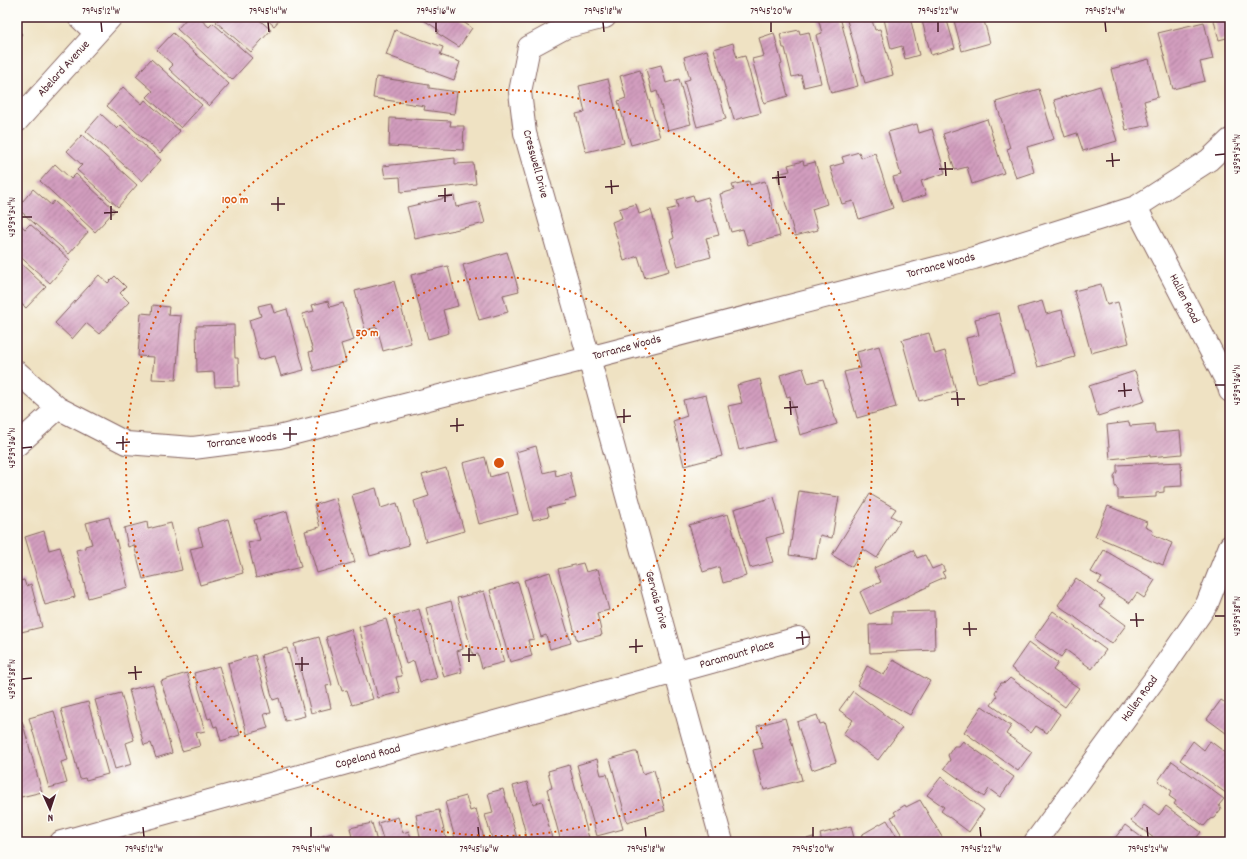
<svg xmlns="http://www.w3.org/2000/svg" width="1247" height="859" font-family="Dekko,sans-serif">
<defs>
<pattern id="building-hatch" width="6" height="6" patternUnits="userSpaceOnUse"><rect width="6" height="6" fill="#d29dbe"/><path d="M-1 1l2-2M0 6l6-6M5 7l2-2" fill="none" stroke="#ac7f9b"/></pattern>
</defs>
<rect width="100%" height="100%" fill="#fdfcf7"/>
<filter id="ink" filterUnits="userSpaceOnUse"><feTurbulence type="fractalNoise" baseFrequency=".025" numOctaves="2"/><feDisplacementMap in="SourceGraphic" scale="8" xChannelSelector="R" yChannelSelector="G"/><feConvolveMatrix kernelMatrix="1 2 1 2 8 2 1 2 1" color-interpolation-filters="sRGB"/></filter>
<filter id="wash" filterUnits="userSpaceOnUse"><feTurbulence type="fractalNoise" baseFrequency=".012" numOctaves="4" result="noise"/><feDisplacementMap in="SourceGraphic" scale="16" xChannelSelector="R" yChannelSelector="G"/><feGaussianBlur stdDeviation="0.9" result="paint"/><feColorMatrix in="noise" values="0 0 0 0 0 0 0 0 0 0 0 0 0 0 0 0 0 1.4 0 .05"/><feComposite in="paint" operator="in"/></filter>
<g filter="url(#wash)">
<rect width="100%" height="100%" fill="#efe2c3"/>
<g id="blocks">
<path fill="url(#building-hatch)" d="M188 17H198L209 27 213 23 252 58 232 80 177 29Z
M221 17H256L271 30 251 52 216 22Z
M264 17H282L274 26Z
M419 17H456L472 28 459 47 437 33 439 30Z
M823 17H840L858 86 831 93 816 35 822 33 818 18Z
M846 17H871L875 30 880 29 893 75 865 83Z
M880 17H910L919 55 905 59 902 46 891 49 884 19 881 20Z
M921 17H946L955 48 931 55Z
M953 17H983L990 43 962 51Z
M1213 17H1230V37L1219 40Z
M1204 22 1213 59 1200 62 1205 81 1173 89 1158 33Z
M17 29 22 34 17 40Z
M395 30 443 47 440 55 460 62 454 80 386 55Z
M799 30 800 34 809 32 821 83 804 87 801 75 792 77 785 48H783L780 34Z
M173 33 229 84 209 106 169 69 173 65 157 50Z
M774 33 782 64 780 65 788 96 764 103 752 59 764 56 759 38Z
M733 43 737 58 745 56 761 113 734 120 714 49Z
M707 50 726 119 697 127 684 81 690 79 684 57Z
M151 59 202 105 181 128 147 97 153 91 136 76Z
M1149 59 1158 97 1144 101 1150 125 1126 130 1111 69Z
M661 65 666 83 679 79 691 124 668 130 657 91 652 93 646 69Z
M640 70 660 137 631 145 618 101 626 98 620 76Z
M376 77 429 85V88L457 92 454 114 424 110 425 106 373 98Z
M608 79 624 143 586 152 576 114 585 112 579 86Z
M1100 86 1117 141 1083 151 1077 133 1065 137 1054 100Z
M123 87 142 104 145 100 180 131 160 153 107 106Z
M1039 89 1054 139 1027 147 1034 172 1016 178 1007 149 1010 148 996 102Z
M101 114 117 129 121 125 161 160 142 181 86 131Z
M390 118 451 121 450 126H464L463 150 389 146Z
M987 119 1004 173 972 184 967 167 955 170 943 134Z
M917 124 919 133 932 129 945 173 921 181 926 195 901 203 893 177 901 175 888 132Z
M82 135 137 185 118 207 77 170 82 165 67 151Z
M859 152 861 158 875 153 893 208 859 219 853 201 842 204 830 167 844 163 842 157Z
M455 158V164L473 163 476 184 401 192 400 177 385 178 383 166Z
M803 161 804 165 815 162 827 204 812 209 818 230 795 236 777 174 790 171 788 165Z
M55 164 71 179 76 174 115 210 95 232 40 181Z
M749 181 750 185 765 181 780 236 748 245 743 229 731 232 720 194 734 190 732 185Z
M33 189 51 205 54 201 88 232 69 254 17 208Z
M693 195 695 201 708 197 719 235 706 238 711 257 678 266 670 240 674 238 667 210 678 207 676 200Z
M454 196 456 207 479 202 485 223 415 239 407 207Z
M636 204 639 214 651 210 669 271 645 278 638 256 624 261 612 222 622 218 619 209Z
M17 222 25 229 30 224 70 260 50 283 17 254Z
M507 252 519 291 503 295 508 312 479 320 463 265Z
M17 260 46 287 26 308 17 300Z
M448 266 458 306 443 310 449 333 428 339 411 275Z
M99 275 108 283 115 276 126 287 120 293 129 302 99 334 86 323 72 339 55 323Z
M394 281 411 343 383 351 377 327 365 330 355 291Z
M1101 284 1107 305 1118 302 1129 343 1091 353 1074 291Z
M328 301 330 307 343 303 354 340 341 344 346 362 314 371 309 352 313 351 302 314 314 311 312 305Z
M1042 301 1046 314 1062 310 1075 357 1038 367 1027 331 1025 332 1018 308Z
M271 303 274 313 287 309 304 370 281 376 275 356 259 360 249 320 261 316 258 306Z
M153 305 169 307 168 315 181 316 176 380 152 379 154 357 138 356 141 313 152 314Z
M999 313 1014 373 977 383 966 338 979 335 975 319Z
M234 325 235 358H238L239 386 215 387 214 372 197 373 196 326Z
M929 333 935 354 945 351 956 391 919 401 902 340Z
M879 346 896 407 857 418 844 372 861 368 857 352Z
M803 368 808 383 823 379 837 424 800 435 790 396 787 397 780 375Z
M1135 371 1145 401 1098 416 1089 386Z
M760 379 775 441 739 450 728 406 742 403 737 385Z
M706 395 722 456 684 466 673 421 687 416 683 400Z
M1129 422 1130 426 1154 424 1155 433 1180 431 1182 454 1150 457V455L1110 459 1107 425Z
M536 446 543 473 555 470 556 476 570 472 576 498 564 501 565 504 547 508 549 516 533 520 516 452Z
M485 457 490 477 507 472 518 514 479 524 463 463Z
M1181 462 1182 486 1164 487V492L1156 493V497L1118 499V490L1115 486 1114 476 1117 472V465Z
M446 468 464 531 426 542 414 501 429 496 422 475Z
M376 488 381 508 397 503 409 545 370 556 352 495Z
M799 491 839 497 832 538 820 535 816 559 789 555Z
M870 494 896 509 891 516 900 521 877 558 863 549 852 567 832 555Z
M774 497 784 533 766 538 773 562 750 568 734 509Z
M336 498 355 562 317 573 305 531 320 527 314 505Z
M1108 506 1147 522 1145 527 1153 531 1152 534 1172 543 1163 565 1095 536Z
M287 511 301 567 256 578 248 543 260 540 254 520Z
M728 514 746 576 723 583 719 567 703 572 689 525Z
M109 517 115 539H116L128 587 88 598 76 550 85 548V546L92 544 86 523Z
M228 519 243 573 200 585 190 549 203 546 198 528Z
M147 522 148 529 171 523 182 570 143 579 134 545 128 547 124 528Z
M44 531 49 550 60 547 75 597 45 605 25 537Z
M913 550 917 558 925 555 932 569 942 565 945 571 942 572 945 577 929 584V586L870 614 860 592 881 582 874 568Z
M1104 550 1155 580 1144 598 1137 593 1130 603 1098 583 1102 578 1091 572Z
M583 563 586 572 598 569 609 610 597 613 602 635 577 641 558 569Z
M550 572 571 643 550 649 546 635 541 637 524 580Z
M17 574 19 581 24 580 26 586 31 584 42 627 17 633Z
M1076 578 1105 599 1100 606 1126 625 1112 644 1058 605Z
M518 582 534 639 528 640 532 656 510 662 490 590Z
M484 591 504 662 482 668 478 654 473 655 457 598Z
M451 601 463 649 457 651 462 672 444 677 426 608Z
M419 609 437 678 420 682 414 661 406 664 393 616Z
M934 611 935 650 870 653 869 625 892 624V612Z
M1053 611 1106 650 1092 669 1066 650 1061 657 1034 638Z
M386 619 402 676 396 677 400 692 378 698 359 627Z
M351 629 373 699 352 705 347 690 342 691 326 637Z
M319 637 332 685 326 686 331 708 311 713 294 644Z
M1029 642 1058 663 1053 670 1079 688 1065 707 1011 668Z
M287 648 305 716 285 721 279 698 273 700 261 655Z
M255 655 271 713 264 714 268 728 247 734 228 663Z
M893 660 930 681 910 715 857 685 867 666 884 675Z
M219 666 240 735 221 741 217 726 214 727 211 718 208 719 194 673Z
M187 673 205 731 196 733 200 746 182 751 161 681Z
M1010 678 1060 714 1047 733 1036 726 1031 733 991 705 997 697 995 692 1001 683 1006 682Z
M153 684 172 753 156 758 151 743 144 745 129 690Z
M853 691 902 728 878 760 843 734 853 720 839 710Z
M121 693 134 740 126 743 132 764 115 769 95 700Z
M1221 700 1230 706V736L1207 719Z
M88 702 108 774 86 780 85 778 80 779 61 709Z
M982 706 1011 726 1006 734 1032 752 1018 771 964 732Z
M54 711 68 760 61 762 67 783 49 788 29 718Z
M817 715 820 724 824 723 836 762 812 770 797 722Z
M785 718 802 780 764 790 753 750 763 748 757 726Z
M22 721 42 792 21 797 17 782V722Z
M963 741 1014 777 1000 797 989 789 984 797 944 768 950 760 948 755 954 746H959Z
M1193 741 1204 750 1210 741 1230 756V796L1180 760Z
M634 752H637L643 774 654 770 665 811 627 822 610 759Z
M597 759 601 775 607 774 623 829 597 836 577 765Z
M1172 761 1224 799 1219 805 1221 809 1214 818 1210 819 1204 826 1174 804 1176 801 1169 796 1172 791 1158 781Z
M569 765 589 838 576 842H561L547 789 552 788 548 771Z
M941 777 984 810 969 832 941 811 944 807 927 795Z
M527 782 533 804 542 801 553 842H528L513 786Z
M503 789 518 842H493L485 815 493 813 488 793Z
M466 796 470 811 476 809 485 842H456L445 802Z
M920 800 945 842H906L891 817 896 815 894 812 905 805 906 807Z
M1144 804 1159 815 1166 806 1201 832 1193 842H1159L1131 821Z
M439 810 447 842H421L416 815Z
M398 817 403 833 409 831 412 842H384L378 823Z
M887 820 900 842H865L861 835Z
M372 823 377 842H353L350 828Z
M1125 825 1148 842H1112Z
M851 826 855 842H822L820 834Z
M332 833 334 842H314L313 839Z
M813 837 814 842H797Z"/>
</g>
</g>
<g filter="url(#ink)">
<use href="#blocks" fill-opacity="0" stroke="#846360" stroke-width="1"/>
<g fill="none" stroke-linecap="round" stroke-linejoin="round">
<g stroke="#846360" stroke-width="24">
<path id="minor" d="M79 17 96 33
M605 17 566 27 529 47 520 92 525 133 589 358 722 842
M17 121 111 17
M1136 207 1229 386 1230 391
M17 372 58 408 126 443 193 448 279 437 589 358 974 258 1136 207 1209 160 1230 140
M17 445 58 408
M61 842 798 638
M1035 842 1165 665 1207 604 1230 546"/>
</g>
<use href="#minor" stroke="#fff" stroke-width="22"/>
</g>
</g>
<path fill="none" stroke="#4a1f2b" stroke-width="1.5" d="M101 22 102 32M268 22 269 32M436 22V32M603 22 604 32M771 22V32M938 22V32M1105 22 1106 32M1112 153 1113 167M1215 155 1225 154M1106 161 1120 160M945 162 946 176M939 169H953M778 171 779 185M772 178 786 177M611 180 612 194M605 187 619 186M445 188V202M438 196 452 195M278 197V211M271 204H285M111 206V220M104 213 118 212M22 217H32M1124 383 1125 397M1215 385H1225M1118 391 1132 390M957 392 958 406M951 399H965M790 401 791 415M784 408 798 407M624 409V423M617 417 631 416M457 418V432M450 426 464 425M290 427V441M283 434H297M123 436V450M116 443 130 442M22 448 32 447M1136 613 1137 627M1215 616H1225M1130 620H1144M969 622 970 636M963 629H977M802 631 803 645M796 638 810 637M636 639V653M629 647 643 646M469 648V662M462 655H476M302 657V671M295 664H309M135 666 136 680M128 673 142 672M22 679 32 678M143 827 144 837M311 827V837M478 827 479 837M645 827 646 837M813 827V837M980 827 981 837M1147 827 1148 837"/>
<g fill="none" stroke="#d8530f" stroke-width="2" stroke-dasharray="2 4">
<circle cx="499" cy="463" r="186"/>
<circle cx="499" cy="463" r="373"/>
</g>
<g text-anchor="middle" dominant-baseline="central" stroke-width="3" stroke-linejoin="round" paint-order="stroke">
<g font-size="12" fill="#4a1f2b" stroke="#fdfcf7">
<text transform="translate(64 69) rotate(-48)">Abelard Avenue</text>
<text transform="translate(535 164) rotate(75)">Cresswell Drive</text>
<text transform="translate(941 266) rotate(-15)">Torrance Woods</text>
<text transform="translate(1184 299) rotate(63)">Hallen Road</text>
<text transform="translate(627 348) rotate(-15)">Torrance Woods</text>
<text transform="translate(242 441) rotate(-7)">Torrance Woods</text>
<text transform="translate(656 600) rotate(75)">Gervais Drive</text>
<text transform="translate(737 655) rotate(-16)">Paramount Place</text>
<text transform="translate(1140 699) rotate(-54)">Hallen Road</text>
<text transform="translate(368 757) rotate(-15)">Copeland Road</text>
</g>
</g>
<circle cx="499" cy="463" r="6" fill="#d8530f" stroke="#fdfcf7" stroke-width="2"/>
<g font-size="12" text-anchor="middle" font-weight="bold" fill="#d8530f" stroke="#fdfcf7" stroke-width="3" stroke-linejoin="round" paint-order="stroke">
<text x="235" y="203">100 m</text>
<text x="367" y="336">50 m</text>
</g>
<rect width="1247" height="859" fill="none" stroke="#fdfcf7" stroke-width="44"/>
<g transform="translate(50 809) rotate(177)" stroke="#fdfcf7" stroke-width="3" paint-order="stroke">
<path d="M0-3L7 15L0 10L-7 15Z" fill="#4a1f2b"/>
<text y="-6" font-size="11" font-weight="bold" text-anchor="middle" fill="#4a1f2b">N</text>
</g>
<rect x="22" y="22" width="1203" height="815" fill="none" stroke="#4a1f2b" stroke-width="1.5"/>
<g font-size="10" text-anchor="middle" fill="#4a1f2b">
<text x="101" y="14">79°45'12"W</text>
<text x="268" y="14">79°45'14"W</text>
<text x="436" y="14">79°45'16"W</text>
<text x="603" y="14">79°45'18"W</text>
<text x="771" y="14">79°45'20"W</text>
<text x="938" y="14">79°45'22"W</text>
<text x="1105" y="14">79°45'24"W</text>
<text transform="translate(1236 154) rotate(-90)" y="4">43°39'34"N</text>
<text transform="translate(11 217) rotate(-90)" y="4">43°39'34"N</text>
<text transform="translate(1236 385) rotate(-90)" y="4">43°39'36"N</text>
<text transform="translate(11 448) rotate(-90)" y="4">43°39'36"N</text>
<text transform="translate(1236 616) rotate(-90)" y="4">43°39'38"N</text>
<text transform="translate(11 679) rotate(-90)" y="4">43°39'38"N</text>
<text x="144" y="852">79°45'12"W</text>
<text x="311" y="852">79°45'14"W</text>
<text x="479" y="852">79°45'16"W</text>
<text x="646" y="852">79°45'18"W</text>
<text x="813" y="852">79°45'20"W</text>
<text x="981" y="852">79°45'22"W</text>
<text x="1148" y="852">79°45'24"W</text>
</g>
</svg>
